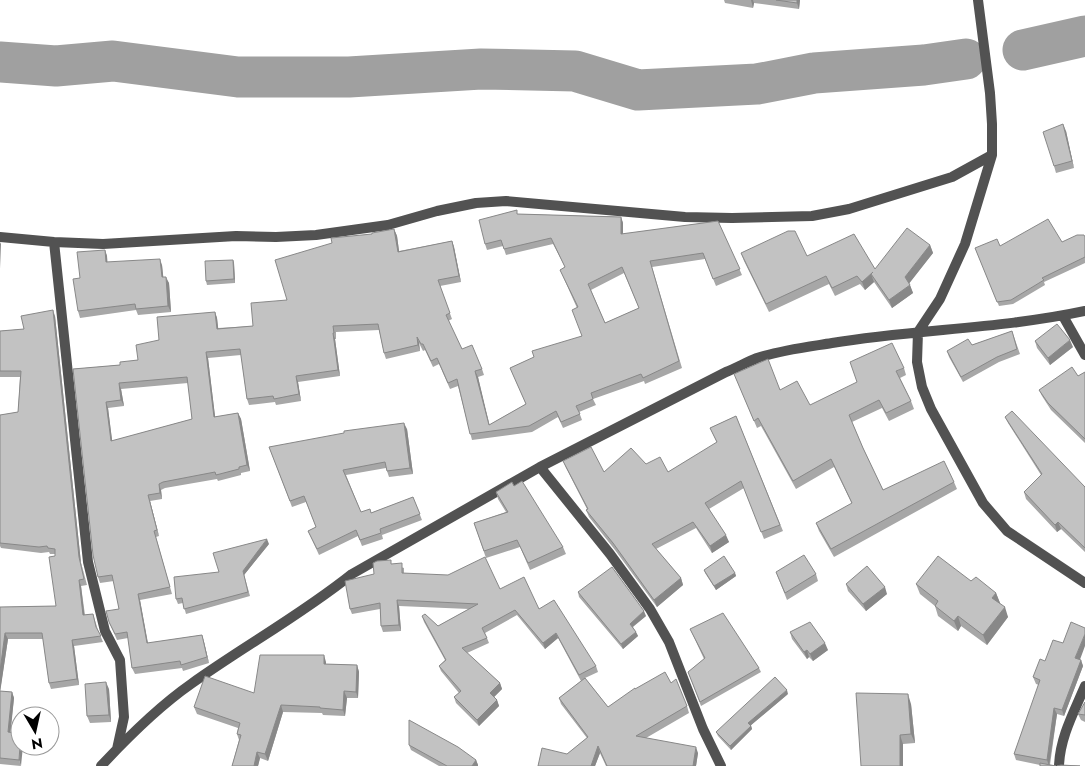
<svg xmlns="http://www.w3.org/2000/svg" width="1085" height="766" font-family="Jost,sans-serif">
<rect width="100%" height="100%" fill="#fff"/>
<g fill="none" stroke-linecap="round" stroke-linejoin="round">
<path stroke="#a0a0a0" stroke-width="41" d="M1023 50 1085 36
M0 62 56 66 113 61 238 77H349L481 69 575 71 638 90 757 84 814 73 924 65 966 59"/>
<path stroke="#525252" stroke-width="10" d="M978 0 990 93 992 124V155L965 244 940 299 918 332 917 362 922 387 931 409 983 503 1007 531 1085 583
M0 237 54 242 103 244 236 236 276 237 316 235 388 225 437 211 476 203 506 201 685 217 732 218 812 216 849 209 952 177 992 155
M54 242 88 562 105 631 120 660 124 717 117 749
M1063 316 1085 355
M540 467 610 554 650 609 669 642 703 729 721 766
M101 766C128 737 158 707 191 684 244 646 301 615 352 574L540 467 726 372C736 368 747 362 757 358 781 350 807 347 832 343 916 329 1001 329 1085 311
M1059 766C1060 737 1074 712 1085 686"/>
</g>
<path fill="#a7a7a7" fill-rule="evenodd" d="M724 0H800L799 9 754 3 753 8 725 3Z
M1066 131 1074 168 1056 173 1054 166Z
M518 214 621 217 623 223V234L718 221 742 275 716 286 705 259 652 267 682 368 645 384 644 381 593 399 596 405 579 412 582 420 563 428 558 417 532 432 472 440 458 386 450 389 439 364 433 367 425 350 423 351 419 343 420 351 386 359 384 353 379 330 336 332V339H335L340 376 298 382 301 401 276 405 275 402 249 405 247 399 241 355 208 358 215 417 238 413 241 419 250 471 241 473V475L218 481 217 479 165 488 161 490 162 499 150 501 159 536 156 537 172 594 140 600 148 643 202 635 204 642 209 663 183 671 182 668 135 674 132 668 128 638 117 640 109 622 119 609 114 581 100 583 98 577 73 369 120 365 138 360 159 340 215 312 217 318 218 328 253 326 372 234 394 229 397 236 399 251 452 241 454 247 461 282 440 286 452 319 448 321 462 349 482 369 484 375 478 377 489 425 526 404 510 368 582 336 577 308 560 270 565 267 553 244 506 255 503 246 487 250 485 244ZM624 273 639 308 605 323 591 290ZM188 383 192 419 112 441 108 408 124 406 121 389Z
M1085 237V263L1044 282 1045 285 1013 304 999 306 975 248 1062 242Z
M930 245 933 253 909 283 913 293 892 308 874 282 865 290 860 284 835 296 829 284 769 312 744 261 741 253 807 256 875 269Z
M105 250 107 256V262L162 265 163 277 169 283 171 312 138 315 136 310 80 318 78 311 80 278Z
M233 260 234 263 235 283 207 285 206 281Z
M55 316 81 563 87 585 81 586 85 615 93 614 98 630 103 642 74 646 79 685 51 689 49 683 43 639H8L0 691 12 692 14 698 10 733 21 766 0 764V607L56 606 55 554H50L49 552 41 553 1 548 0 546V415L18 412 20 377H0V331L24 329Z
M1012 331 1020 354 999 362 963 382 949 357 947 351 972 345Z
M1035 341 1073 347 1050 365 1037 348Z
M904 368 906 375 900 378 911 401 914 409 889 421 882 408 852 422 863 448 883 490 954 482 957 489 834 557 819 531 816 523 852 504 834 467 796 489 761 426 757 428 734 374 780 390 810 405Z
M1085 372V443L1051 410 1042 396 1039 390 1078 376Z
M736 416 783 531 764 539 744 488 709 509 729 542 712 553 696 528 656 549 681 578 683 585 657 607 615 550 589 517 586 510 587 509 566 468 563 461 604 472 646 464 668 472 717 443 710 428Z
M1005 417 1085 487V552L1061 529 1057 532 1026 499 1024 492 1041 475 1008 423Z
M407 429 413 474 389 477 386 468 346 475 361 512 371 513 413 497 422 520 382 535 383 539 362 546 358 536 319 555 308 531 316 527 306 502 292 507 269 447Z
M514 486 563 547 566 554 530 570 520 547 486 558 474 523 506 512 498 499 496 492Z
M269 544 244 575 250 596 186 614 183 603 178 604 176 599 219 572Z
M392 564 404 568V573L500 589 539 609 596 666 598 672 585 678 608 707 635 689 671 683 687 706 689 713 646 738 698 753 696 766H606L600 753 595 766H538L567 754 587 738 561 704 559 698 581 681 558 638 545 649 517 615 485 633 489 643 467 653 500 683 502 689 494 697 497 700 499 706 479 726 456 703 454 697 459 693 441 671 439 666 445 660 424 622 422 616 438 626 469 609 399 606 401 631 383 632 381 626 380 609 352 614 350 609 374 574Z
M704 570 735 573 736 576 716 590 705 573Z
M776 572 816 574 818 581 787 600Z
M971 581 996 593 1000 603 1008 617 987 645 961 626 958 631 938 616 935 606 920 594 916 584Z
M846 584 887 594 866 611 848 591Z
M578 592 646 616 633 627 638 636 623 649 579 597Z
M690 629 759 668 761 672 701 706 688 672 704 659Z
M790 632 828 650 813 661 809 657 807 659 792 639Z
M1080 660H1081L1083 666 1064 716 1057 714 1050 765H1040L1016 760 1014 754 1039 685 1036 684 1033 677 1045 661Z
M326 662V664L357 665 359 672 358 698H347L345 716 323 715 322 713 283 712 268 761 260 758 258 766H232L239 740 237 734 238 728 197 714 194 707 254 693Z
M109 689 111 722 90 723 87 716Z
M788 694 751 725 752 729 731 750 718 736 716 732Z
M1085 702V722L1081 720 1078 714Z
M911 704 915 743 903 744 861 766Z
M409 745 476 760 478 765V766H439L411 750Z"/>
<path fill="#888" d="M751 0H753L754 3 753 8Z
M797 0H800L799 9 797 3Z
M1063 124 1066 131 1074 168 1072 161Z
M621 217 623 223V240L621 234Z
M394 229 397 236 400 258 398 252Z
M452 241 454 247 461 282 459 276Z
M0 242 1 244 0 269Z
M930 245 933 253 908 285 905 277Z
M105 250 107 256 108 268 106 262Z
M160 259 162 265 164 283 162 277Z
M233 260 234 263 235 283 234 279Z
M873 272 871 274 874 282 865 290 862 282Z
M166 277 169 283 171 312 168 306Z
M910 285 913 293 892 308 889 300Z
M53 310 55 316 81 563 87 585 79 557Z
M215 312 217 318 219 335 217 329Z
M333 333 335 339 340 376 338 370Z
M417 337 419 343 420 351 418 345Z
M1070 340 1073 347 1050 365 1048 358Z
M206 352 208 358 216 424 214 417Z
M475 371 478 377 491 431 489 425Z
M296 376 298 382 301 401 299 394Z
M119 383 121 389 124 406 121 400Z
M106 402 108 408 113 447 111 441Z
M238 413 241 419 250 471 247 465Z
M404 423 407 429 413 474 410 468Z
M159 484 161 490 162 499 160 493Z
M148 495 150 501 159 536 157 530Z
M1058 522 1061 529 1057 532 1055 525Z
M726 535 729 542 712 553 710 546Z
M267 539 269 544 244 575 250 596 243 571Z
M735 573 736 576 716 590 714 586Z
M681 578 683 585 657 607 654 600Z
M79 580 81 586 85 621 83 615Z
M885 587 887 594 866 611 863 604Z
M996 593 1000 603 996 608 992 598Z
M138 594 140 600 149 650 147 643Z
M397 600 399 606 401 631 399 625Z
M1005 607 1008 617 987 645 983 635Z
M644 611 646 616 631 628 630 624Z
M958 616 961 626 958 631 954 621Z
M636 632 638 636 623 649 621 644Z
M5 633 8 639 0 693V671Z
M556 633 558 638 545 649 543 643Z
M1085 634V646L1078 665 1075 658Z
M202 635 204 642 209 663 207 657Z
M72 640 74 646 79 685 77 679Z
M825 643 828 650 813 661 810 654Z
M807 650 809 657 807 659 804 652Z
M324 655 326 662V670L324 664Z
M1081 660 1083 666 1064 716 1062 710Z
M357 665 359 672 358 698 356 692Z
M106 682 109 689 111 722 109 715Z
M500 683 502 689 492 699 490 693Z
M787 690 788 694 750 726 748 723Z
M344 691 347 698 345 716 343 710Z
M12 692 14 698 10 738 8 732Z
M908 694 911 704 915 743 911 734Z
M497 700 499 706 479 726 477 720Z
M281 705 283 712 268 761 265 754Z
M1054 708 1057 714 1049 766 1047 760Z
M751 726 752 729 731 750 730 746Z
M900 735 903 744V766H900Z
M20 746H23L21 766 19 760Z
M598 746 600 753 595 766H591Z
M696 747 698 753 696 766H693Z
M257 752 260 758 258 766H254Z
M476 760 478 765V766H472Z"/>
<path fill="#c2c2c2" stroke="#888" fill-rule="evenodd" d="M776 0H797V3Z
M1063 124 1072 161 1054 166 1043 132Z
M517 210V214L621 217V234L718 221 740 269 713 279 703 253 650 261 679 361 643 378 641 374 591 393 593 399 576 406 580 414 561 422 556 411 529 426 470 434 457 379 448 383 437 358 431 361 423 344H421L417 337 418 345 384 353 378 324 333 326 334 333H333L338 370 296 376 299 394 274 399 273 396 247 399 240 349 206 352 214 417 238 413 247 465 239 467V469L216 475 215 472 163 482 159 484 160 493 148 495 157 530 154 531 170 587 138 594 147 643 202 635 207 657 181 665 180 661 132 668 127 632 115 634 109 622 106 611 119 609 112 575 98 577 93 555 73 369 120 365V362L138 360 136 345 159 340 157 317 215 312 217 329 253 326 251 303 287 300 275 260 332 243 331 238 372 234V233L394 229 398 252 452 241 459 276 438 280 450 313 446 315 462 349 472 345 482 369 475 371 489 425 526 404 510 368 534 357 532 351 582 336 572 310 578 307 560 270 565 267 551 238 504 249 501 240 485 244 479 220ZM622 267 639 308 605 323 588 284ZM187 377 192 419 111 441 106 402 121 400 119 383Z
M1048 219 1062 242 1077 235H1084L1085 237V257L1042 278 1044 280 1011 300 997 302 975 248 997 239 1000 246Z
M907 228 930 245 905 277 910 285 889 300 871 274 873 272 862 282 857 276 832 288 826 276 766 304 741 253 788 231H795L807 256 854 234 875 269Z
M105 250 106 262 160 259 162 277H166L168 306 136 309 135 304 78 311 73 279 80 278 77 252Z
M233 260 234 279 206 281 205 261Z
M53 310 79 557 84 579 79 580 83 615 93 614 96 627 101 636 72 640 77 679 49 683 42 633H5L0 671V607L56 606 49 557 55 556V549L48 548 47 546 39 547 0 543V415L18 412 21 371H0V331L24 329 21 316Z
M1057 324 1070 340 1048 358 1035 341Z
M1012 331 1017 349 997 357 961 377 947 351 968 339 972 345Z
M892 343 904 368 896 371 911 401 886 413 879 400 849 415 863 448 883 490 944 461 954 482 831 549 816 523 852 503 831 459 793 481 758 418 754 421 734 374 768 359 780 390 797 381 810 405 857 382 850 362Z
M1072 367 1078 376 1085 372V439L1048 403 1039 390Z
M1012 411 1085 487V548L1058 522 1055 525 1024 492 1042 474 1005 417Z
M736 416 780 525 761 532 741 481 705 503 726 535 710 546 693 522 652 544 681 578 654 600 613 543 586 510 588 509 563 461 591 447 604 472 631 448 646 464 660 457 668 472 717 442 710 428Z
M404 423 410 468 387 471 385 462 343 470 361 512 370 509 371 513 413 497 420 514 380 529 381 533 360 540 356 530 317 549 308 531 316 527 304 496 290 501 269 447 344 433V431Z
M522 481 563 547 528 563 517 540 484 551 474 523 508 512 496 492 512 482 514 486Z
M267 539 243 571 248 592 184 609 182 598 176 599 174 577 219 572 213 553Z
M804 555 816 574 785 593 776 572Z
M724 556 735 573 714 586 704 570Z
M938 556 971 581 976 577 996 593 992 598 1005 607 983 635 958 616 954 621 935 606 938 601 916 584Z
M485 557 500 589 524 577 539 609 554 600 596 666 579 675 556 633 543 643 515 610 482 628 487 638 462 648 500 683 490 693 497 700 477 720 454 697 461 691 439 666 446 660 422 616 425 614 438 626 478 604 397 600 399 625 381 626 380 603 350 609 345 581 374 574 373 563 377 561 391 560V564L402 563V573L448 575Z
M867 566 885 587 863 604 846 584Z
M612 567 644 611 630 624 636 632 621 644 578 592Z
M723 613 759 668 700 702 688 672 705 658 690 629Z
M810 622 825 643 810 654 807 650 804 652 790 632Z
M1071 622 1085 628V634L1075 658 1081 660 1062 710 1054 708 1047 760 1014 754 1040 680 1033 677 1040 659 1045 661 1053 640 1063 643Z
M260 655H324V664L357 665 356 692 344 691 343 710 320 708V707L281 705 265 754 257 752 254 766H232L241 735 237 734 240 723 194 707 205 676 254 693Z
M665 672 671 683 676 679 687 706 636 736 696 747 693 766H607L598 746 591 766H538L542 748 567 754 588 737 559 698 585 678 608 707 635 688V689Z
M775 677 787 690 748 723 751 726 730 746 716 732Z
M106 682 109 715 87 716 85 684Z
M0 691 12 692 8 732 20 734V746L19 760 0 758Z
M856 693 908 694 911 734 900 735V766H861Z
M1085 702V715L1078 714Z
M409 720 458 747 476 760 472 766H447L409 745Z
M1040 763 1056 766H1040Z
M1061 765 1080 766H1057Z"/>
<g transform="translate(35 731) rotate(171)"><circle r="24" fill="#ffffff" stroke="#999999"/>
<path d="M0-4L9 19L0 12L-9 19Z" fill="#000000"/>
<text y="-8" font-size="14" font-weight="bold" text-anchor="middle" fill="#000000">N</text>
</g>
</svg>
